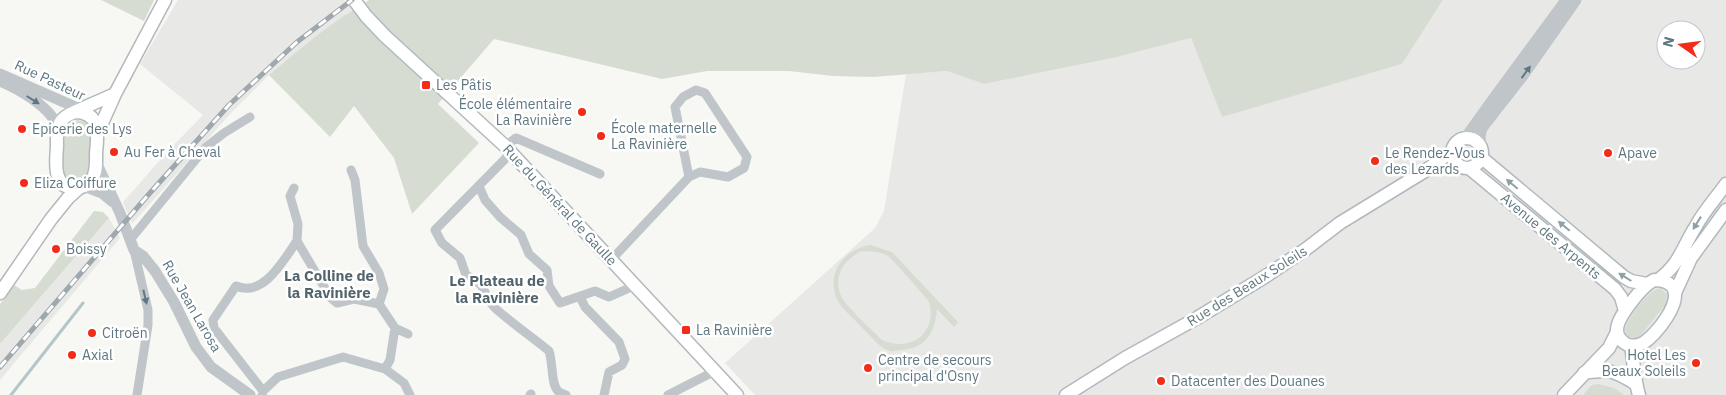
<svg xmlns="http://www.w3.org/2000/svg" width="1726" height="395" font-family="'IBM Plex Sans',sans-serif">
<rect width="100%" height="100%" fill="#f7f7f3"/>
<path fill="#e8e8e7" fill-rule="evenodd" d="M178 0H344L352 10 304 46 269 75 231 113 132 224 123 202 169 150 203 115 140 64Z
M1443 0H1726V395H1609L1591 384 1583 395H755L725 363 875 228 884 211 906 74 947 71 984 84 1113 58 1191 38 1222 116 1402 64ZM1666 30H1696V60H1666Z
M109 218 120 238 0 380V344Z"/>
<path fill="#d7dcd2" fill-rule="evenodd" d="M101 0H154L144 21Z
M369 0H1443L1402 64 1222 117 1191 38 1113 58 984 84 947 71 873 77 833 76 789 71H707L662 79 494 39 438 104 479 143 412 214 394 158 354 106 330 137 269 75C301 48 333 21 369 0Z
M78 120 86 122 91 130 88 171 83 178 75 181 65 176 62 169 65 129 71 122Z
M94 211 103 212 109 218 0 344V304L14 285 22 290 35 288Z
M871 245 892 252 958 322 954 327 937 309C935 332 927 348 901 350 898 350 893 352 890 351 879 348 871 336 863 329 855 319 840 308 836 297 826 270 847 248 871 245ZM862 251C871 252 880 251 888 256 892 259 927 298 929 302 931 308 931 315 930 321 924 343 902 349 882 340 873 331 847 307 842 298 832 277 843 260 862 251Z
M1660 288 1667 294 1665 305 1641 335 1635 338 1627 337 1625 329C1629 317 1647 291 1660 288Z
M1598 384 1614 388 1624 395H1583L1591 385Z"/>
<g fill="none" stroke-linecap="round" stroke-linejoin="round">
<path stroke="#b5c6c9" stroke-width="3" d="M11 395 83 303"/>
<g stroke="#b1b9bd" stroke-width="15">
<path id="secondary" d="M354 0 366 16 385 36 505 146 737 395
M74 112 115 94
M75 112C101 112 98 134 96 153 96 161 97 172 92 179 89 185 82 188 76 188 52 189 56 162 57 146 57 139 56 130 60 123 63 117 69 114 75 112Z
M98 132 115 94 165 0
M1452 153a15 15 0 1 1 30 0a15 15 0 1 1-30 0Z
M1482 158 1624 277 1631 281 1647 284
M1469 168 1615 289 1621 297 1625 311
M1654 280C1661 280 1667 281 1672 286 1684 301 1656 335 1643 343 1638 346 1633 346 1628 345 1622 342 1617 337 1617 330 1617 317 1642 286 1654 280Z
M1658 280C1680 264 1682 248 1696 226 1704 211 1716 198 1726 184
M0 293 51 219 68 198 79 188
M1675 293 1691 258 1726 210
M1631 346C1634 362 1634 379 1639 395
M1584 373C1610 369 1613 370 1636 384
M1066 395 1125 358 1197 318 1266 276 1306 249 1340 223 1425 171 1452 151
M1564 395 1609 348 1617 332"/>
</g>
<path stroke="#bfc5c8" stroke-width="9" d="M505 146 516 138 600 174
M512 152 435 230 442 243 460 258 466 275C490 286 482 296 496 309 513 324 532 337 549 351 553 362 551 385 558 391 560 393 563 394 566 395
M351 170 355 180 363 246 379 273 384 289 379 304
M479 186 485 200 500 217 521 235 529 254 547 270 549 286 560 303 595 291 609 297 636 285
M294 188 290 196 298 224 297 241
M130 240 206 147 224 133 250 117
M134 250 148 310V325L137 395
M611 260 689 177 675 107 683 97 696 90 705 93 747 157 744 168 728 177 700 172 689 177
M580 297 585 307 619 342 625 359 622 365 609 372 604 395
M385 369 390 360 395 328
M263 391 214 328 213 320 236 286C264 298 284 259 297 241L330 297 337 303 354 299 379 304 395 328 408 334
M262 395 263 391 278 377 343 357 385 369 404 383 410 395
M530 395 531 394
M668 395 715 371"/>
<path stroke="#bfc5c8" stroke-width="11" d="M0 74 73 106 85 113
M0 81C19 89 53 108 58 129
M1466 137 1491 102 1566 0
M1481 145 1480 136 1482 128 1522 77 1576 0
M96 162 120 213 134 250 143 256 155 271 174 302 196 347 211 367 250 395
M84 186 102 193 113 202"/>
<use href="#secondary" stroke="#fff" stroke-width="12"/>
<g stroke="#9ea8ad" stroke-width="5">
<path id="rail" d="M0 367 149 194 229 105 297 42 352 0"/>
</g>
<use href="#rail" stroke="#fff" stroke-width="3" stroke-dasharray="9" stroke-linecap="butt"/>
</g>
<defs><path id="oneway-solid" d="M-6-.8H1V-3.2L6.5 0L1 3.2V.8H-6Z" transform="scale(1.25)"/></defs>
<g fill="#5f7781">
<use href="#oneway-solid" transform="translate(1526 72) rotate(-54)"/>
<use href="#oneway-solid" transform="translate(33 100) rotate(32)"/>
<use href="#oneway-solid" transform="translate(145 297) rotate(77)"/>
</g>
<g fill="#8fa0a7">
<use href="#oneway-solid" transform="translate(1512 184) rotate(-140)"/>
<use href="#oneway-solid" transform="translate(1697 223) rotate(122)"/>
<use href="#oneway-solid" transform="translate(1564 226) rotate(-140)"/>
<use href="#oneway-solid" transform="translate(1625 277) rotate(-148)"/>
</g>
<g fill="#f22c18" stroke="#fff" stroke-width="2">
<rect x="421" y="80" width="10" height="10" rx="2.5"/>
<circle cx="582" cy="112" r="5"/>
<circle cx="22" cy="129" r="5"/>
<circle cx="601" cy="136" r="5"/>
<circle cx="114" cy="152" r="5"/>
<circle cx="1608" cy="153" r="5"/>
<circle cx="1375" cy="161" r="5"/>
<circle cx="24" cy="183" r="5"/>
<circle cx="56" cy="249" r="5"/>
<rect x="681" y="325" width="10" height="10" rx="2.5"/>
<circle cx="92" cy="333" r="5"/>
<circle cx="72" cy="355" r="5"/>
<circle cx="1696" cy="363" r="5"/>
<circle cx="868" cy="368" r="5"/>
<circle cx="1161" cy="381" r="5"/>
</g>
<g text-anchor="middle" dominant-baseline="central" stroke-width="5" stroke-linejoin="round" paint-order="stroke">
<g font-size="14" fill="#5f7781" stroke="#fff">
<text transform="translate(50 80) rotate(25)">Rue Pasteur</text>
<text transform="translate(560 205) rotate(47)">Rue du Général de Gaulle</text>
<text transform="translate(1551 236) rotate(40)">Avenue des Arpents</text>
<text transform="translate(1247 286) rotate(-32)">Rue des Beaux Soleils</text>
<text transform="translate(192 306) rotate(60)">Rue Jean Larosa</text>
</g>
<g font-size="14" fill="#5f7781" stroke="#fff" text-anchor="start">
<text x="436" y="85">Les Pâtis</text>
<text x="572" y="104" text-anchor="end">École élémentaire<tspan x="572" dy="16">La Ravinière</tspan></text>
<text x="611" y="128">École maternelle<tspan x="611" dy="16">La Ravinière</tspan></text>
<text x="32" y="129">Epicerie des Lys</text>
<text x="124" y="152">Au Fer à Cheval</text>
<text x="1385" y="153">Le Rendez-Vous<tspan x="1385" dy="16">des Lezards</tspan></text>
<text x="1618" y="153">Apave</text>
<text x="34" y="183">Eliza Coiffure</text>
<text x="66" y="249">Boissy</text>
<text x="696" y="330">La Ravinière</text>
<text x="102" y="333">Citroën</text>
<text x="82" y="355">Axial</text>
<text x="1686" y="355" text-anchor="end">Hotel Les<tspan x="1686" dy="16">Beaux Soleils</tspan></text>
<text x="878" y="360">Centre de secours<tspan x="878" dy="16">principal d'Osny</tspan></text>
<text x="1171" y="381">Datacenter des Douanes</text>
</g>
<g font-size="15" font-weight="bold" fill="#52646c" stroke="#fff">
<text x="329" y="275">La Colline de<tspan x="329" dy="17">la Ravinière</tspan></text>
<text x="497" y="280">Le Plateau de<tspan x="497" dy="17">la Ravinière</tspan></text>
</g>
</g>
<g transform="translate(1681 45) rotate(284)"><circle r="24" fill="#ffffff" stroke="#bfc9cd"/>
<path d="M0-4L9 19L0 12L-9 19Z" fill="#f22c18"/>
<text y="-8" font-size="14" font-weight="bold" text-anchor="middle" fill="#5f7781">N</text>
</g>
</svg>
